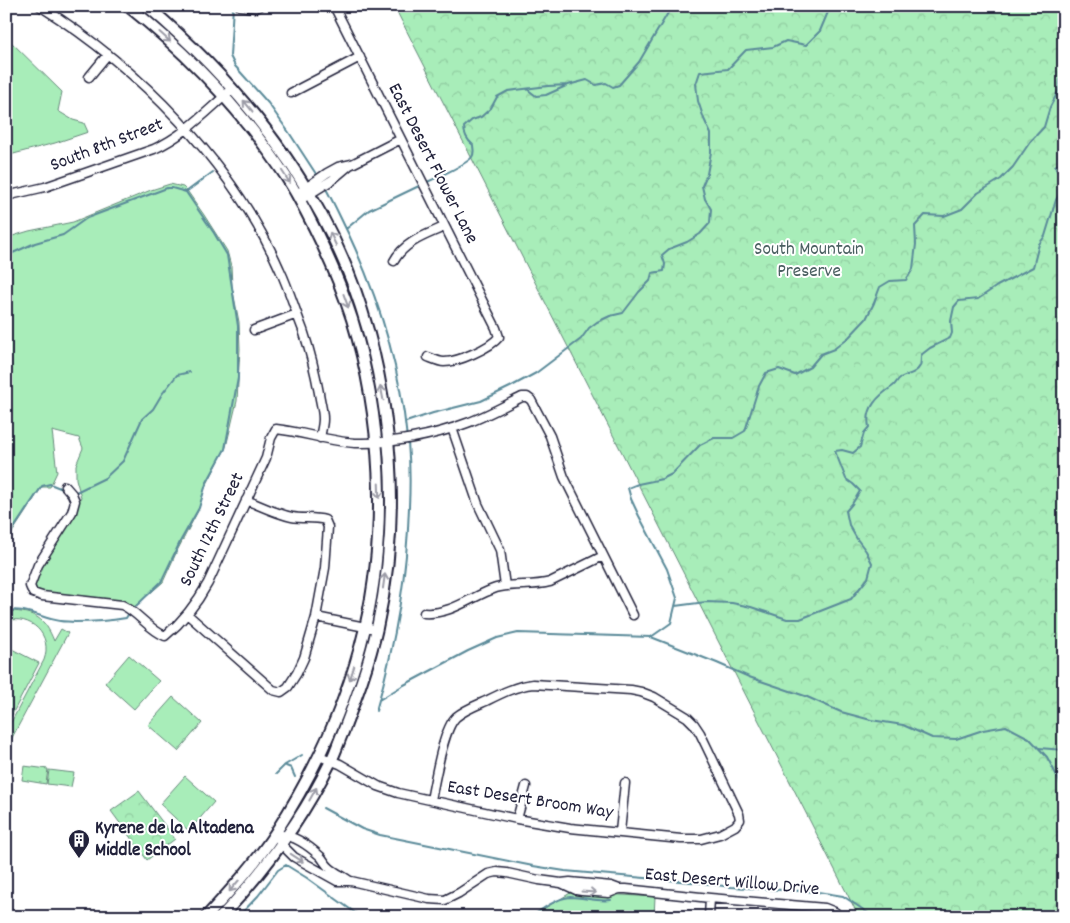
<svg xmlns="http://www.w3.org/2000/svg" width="1070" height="923" font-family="Dekko,sans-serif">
<defs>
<pattern id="forest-crowns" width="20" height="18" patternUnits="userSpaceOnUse" patternTransform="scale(1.25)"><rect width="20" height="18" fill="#a8edb9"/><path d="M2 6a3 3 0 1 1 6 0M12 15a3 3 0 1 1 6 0" fill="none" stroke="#90cba0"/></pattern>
</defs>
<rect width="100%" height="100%" fill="#fff"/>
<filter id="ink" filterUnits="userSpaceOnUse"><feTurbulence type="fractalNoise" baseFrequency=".02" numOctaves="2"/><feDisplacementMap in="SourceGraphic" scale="10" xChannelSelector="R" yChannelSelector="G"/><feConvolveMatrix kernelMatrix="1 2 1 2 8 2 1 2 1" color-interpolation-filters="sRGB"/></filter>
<g filter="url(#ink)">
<path fill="#a8edb9" stroke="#65887a" d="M6 37 62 92 58 111 73 120 84 123 88 132 55 143 6 156Z
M170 184 183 187 188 192 204 215 227 251 231 266 232 286 239 322 240 349 237 401 226 447 205 488 198 511 177 551 163 582 138 604 131 609 42 596 30 586 81 497 76 479V465L83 448 79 438 52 431 57 472 50 487H42L6 542V238L29 231 73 222 151 190Z
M10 611C35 612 45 618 54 641L61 629 68 633 6 749V732L44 660C53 635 31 614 6 621V613Z
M6 646 39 663 6 726Z
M129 655 159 681 134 709 105 683Z
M173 697 202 723 178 751 148 725Z
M24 766 48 769 46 784 22 780Z
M49 770 74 773 71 787 47 784Z
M185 776 214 802 189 831 160 804Z
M572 892 655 897 654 917H530Z"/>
<path fill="url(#forest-crowns)" stroke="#65887a" d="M394 6H1064V917H859Z
M139 791 175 839 147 860 111 811Z"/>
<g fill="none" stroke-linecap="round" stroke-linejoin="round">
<path stroke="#5a8a99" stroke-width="2" d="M233 6 230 56 235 66 268 103 290 134 318 177
M527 89 536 96 546 95 566 86
M1064 158 1062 162 1055 166 1062 181 1064 188
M425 183C436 178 466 165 472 157 475 153 473 149 473 145 467 140 464 135 464 127L472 120 481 117 491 108 497 97 508 91 548 86 568 85 587 80 596 85 606 83 613 87 619 85 639 62 672 6
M325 187C334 203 341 219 349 235 379 299 400 368 407 438
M346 229 369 210 421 185
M6 256 35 243 63 235 87 218 167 188H172L186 192
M406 422 433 413 481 401 510 387 536 373 581 339 589 328 597 322 610 316 623 313 639 292 650 281 652 273 664 271 665 264 662 255 669 249 687 242 700 234 710 223 711 209 705 199 702 186 707 174 711 152V134L704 119 698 101 696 84 700 72 728 69 746 50 773 47 786 41 806 45 820 31 828 12 848 6
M74 493 105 478 123 461 142 419 153 409 162 394 177 375 190 372
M6 540 42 486 50 484 65 490
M675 606 706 602 732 603 751 607 787 619H800L851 599 868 578 872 563 866 551 857 539 849 525 846 511 852 504 860 491 853 484 846 479 835 451 842 450 853 453 860 447 864 433 869 427C865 408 878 396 893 386 896 384 897 380 900 378 907 374 916 374 920 366 921 363 921 358 921 355L930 348 950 338 952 333 951 321 954 307 959 301 978 299 997 286 1033 267 1039 244 1045 236 1056 200 1060 193 1064 191
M132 610 161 582 181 540 199 508 206 484 225 449 238 378V326L227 255 214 233 186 192 213 172
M6 611C25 607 41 618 60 621 65 622 70 621 75 622 93 622 109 621 126 618L129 613
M651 637 671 623 677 598 667 569 639 516 631 499 628 488 638 484 662 479 672 474 700 445 714 438H733L745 431 759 386 766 373 779 369 795 375 810 367 821 354 834 349 849 337 866 319 874 303 880 287 890 281 906 280 913 269 916 244 915 226 925 215 944 216 962 209 978 193 1001 179 1013 167 1030 142 1044 127 1050 107 1059 90 1062 59 1064 54
M379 700 402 686 468 651 497 638 518 633 651 637 717 663 749 677 805 696 841 712 871 720 903 725 932 738 956 739 983 730 1006 726 1029 738 1047 757 1058 778 1064 793
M376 711C395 645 407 576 409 507 410 486 410 464 408 442
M1039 748 1064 750
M286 766 291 768 295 777
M276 774 285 765 302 755
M323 808 362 829 380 835 533 866 565 871 702 883 731 887 818 892 843 896 874 917
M238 917 258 896 278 870 286 865 307 878 361 917
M531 917C542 909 557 898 570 897 584 897 597 902 611 900"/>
<g stroke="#22223b" stroke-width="11">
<path id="minor" d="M40 6C139 68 232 162 280 270 289 289 295 310 303 330 310 351 315 371 319 393 320 401 323 410 323 419 323 425 321 432 320 438
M240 6 256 8 260 6
M334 6 496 328 499 337C490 348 458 362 444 362 439 362 433 359 428 357
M89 77 108 54
M291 93 360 57
M297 194 327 173 338 167 352 164 401 139
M6 196 45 187 154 149C183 136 204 114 228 93
M300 200 332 180 351 164
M394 261C404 242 426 235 444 227
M254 330 297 314
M452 428 478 504 500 550 505 586
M65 486 72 494 75 501 72 512 38 565 30 586 33 593 42 596 122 605C138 612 148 629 165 636 182 622 197 603 208 583L266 458 271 438 276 429C303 432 328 441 355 443 391 444 433 436 467 423 486 416 504 406 522 397H527L531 400 550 436 564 477 633 615
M424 613C451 615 472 596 496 588 514 583 532 587 550 582L603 556
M187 614 273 690 281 692 288 687 297 673 304 658 316 617 325 568 328 527 325 520C314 517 303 519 292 517 277 514 261 506 246 500
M316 617 370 628
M319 756 340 764 378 786 398 793 517 819 570 828 681 839H701L720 834 735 826 740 820 739 814 700 733 694 724 687 717 654 697 641 692 631 690 533 684C516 686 502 693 486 701 477 705 464 710 456 717 443 729 435 781 431 800
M517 819 526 786
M620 832 625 783
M282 835C295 836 310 847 320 856 324 860 325 864 330 868 336 873 343 876 350 881
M279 840 281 844 294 857 337 881H351L429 899 445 900 459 893 488 874 497 872 507 873 539 880 561 883 570 882 611 886 619 889
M561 883 576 890 582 891 609 893 619 889H626L710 898 825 908 835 912 839 917
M709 917 710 898"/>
</g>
<g stroke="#22223b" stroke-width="14">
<path id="tertiary" d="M128 6C181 48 229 97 269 152 279 166 289 180 297 195 319 235 338 276 352 319 382 416 388 529 365 628 348 700 316 770 276 832 256 863 231 890 206 917
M147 6C218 66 277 133 322 216 388 338 407 493 377 628 369 664 356 698 343 732 339 741 336 751 331 761 303 818 265 870 221 917"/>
</g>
<use href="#minor" stroke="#fff" stroke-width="8"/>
<use href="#tertiary" stroke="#fff" stroke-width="10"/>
</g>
<defs><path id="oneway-shaft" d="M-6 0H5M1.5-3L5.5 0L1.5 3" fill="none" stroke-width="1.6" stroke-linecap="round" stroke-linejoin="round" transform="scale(1.25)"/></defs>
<g stroke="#9c9ca7">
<use href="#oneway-shaft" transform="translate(165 37) rotate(42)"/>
<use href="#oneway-shaft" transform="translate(248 106) rotate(-130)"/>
<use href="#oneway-shaft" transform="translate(286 177) rotate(57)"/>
<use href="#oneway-shaft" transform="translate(333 239) rotate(-115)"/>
<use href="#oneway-shaft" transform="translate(346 301) rotate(70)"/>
<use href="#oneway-shaft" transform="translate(382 393) rotate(-101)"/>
<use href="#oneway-shaft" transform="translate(379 491) rotate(88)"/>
<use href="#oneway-shaft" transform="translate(384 581) rotate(-82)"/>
<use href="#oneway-shaft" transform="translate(352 673) rotate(108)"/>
<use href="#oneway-shaft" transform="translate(313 794) rotate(-61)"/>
<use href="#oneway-shaft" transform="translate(297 858) rotate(33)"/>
<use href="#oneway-shaft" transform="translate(234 886) rotate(130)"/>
<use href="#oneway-shaft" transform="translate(589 892) rotate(4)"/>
</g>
</g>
<defs>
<g id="building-pin" transform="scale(1.125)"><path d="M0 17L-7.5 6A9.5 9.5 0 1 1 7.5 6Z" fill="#22223b" stroke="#fff"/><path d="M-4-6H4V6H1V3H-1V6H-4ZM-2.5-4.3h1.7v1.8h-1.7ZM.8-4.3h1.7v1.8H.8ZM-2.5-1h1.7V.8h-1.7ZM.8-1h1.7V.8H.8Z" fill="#fff"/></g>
</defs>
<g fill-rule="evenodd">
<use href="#building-pin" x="79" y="840"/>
</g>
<g text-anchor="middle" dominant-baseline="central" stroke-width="4" stroke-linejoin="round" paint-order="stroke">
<g font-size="19" fill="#22223b" stroke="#fff">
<text transform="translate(107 146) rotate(-21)">South 8th Street</text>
<text transform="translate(432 164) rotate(63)">East Desert Flower Lane</text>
<text transform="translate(213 530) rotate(-64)">South 12th Street</text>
<text transform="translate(530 801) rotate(9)">East Desert Broom Way</text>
<text transform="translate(732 883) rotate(5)">East Desert Willow Drive</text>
</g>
<g font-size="19" fill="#4a5f61" stroke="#fff">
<text x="809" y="250">South Mountain<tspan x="809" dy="22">Preserve</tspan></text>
</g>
<g font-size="19" font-weight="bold" fill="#22223b" stroke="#fff" text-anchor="start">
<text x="95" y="829">Kyrene de la Altadena<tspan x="95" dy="22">Middle School</tspan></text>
</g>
</g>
<rect width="1070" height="923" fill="none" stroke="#fff" stroke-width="25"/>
<rect x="12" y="12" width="1045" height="898" fill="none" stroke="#22223b" stroke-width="2" filter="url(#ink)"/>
</svg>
